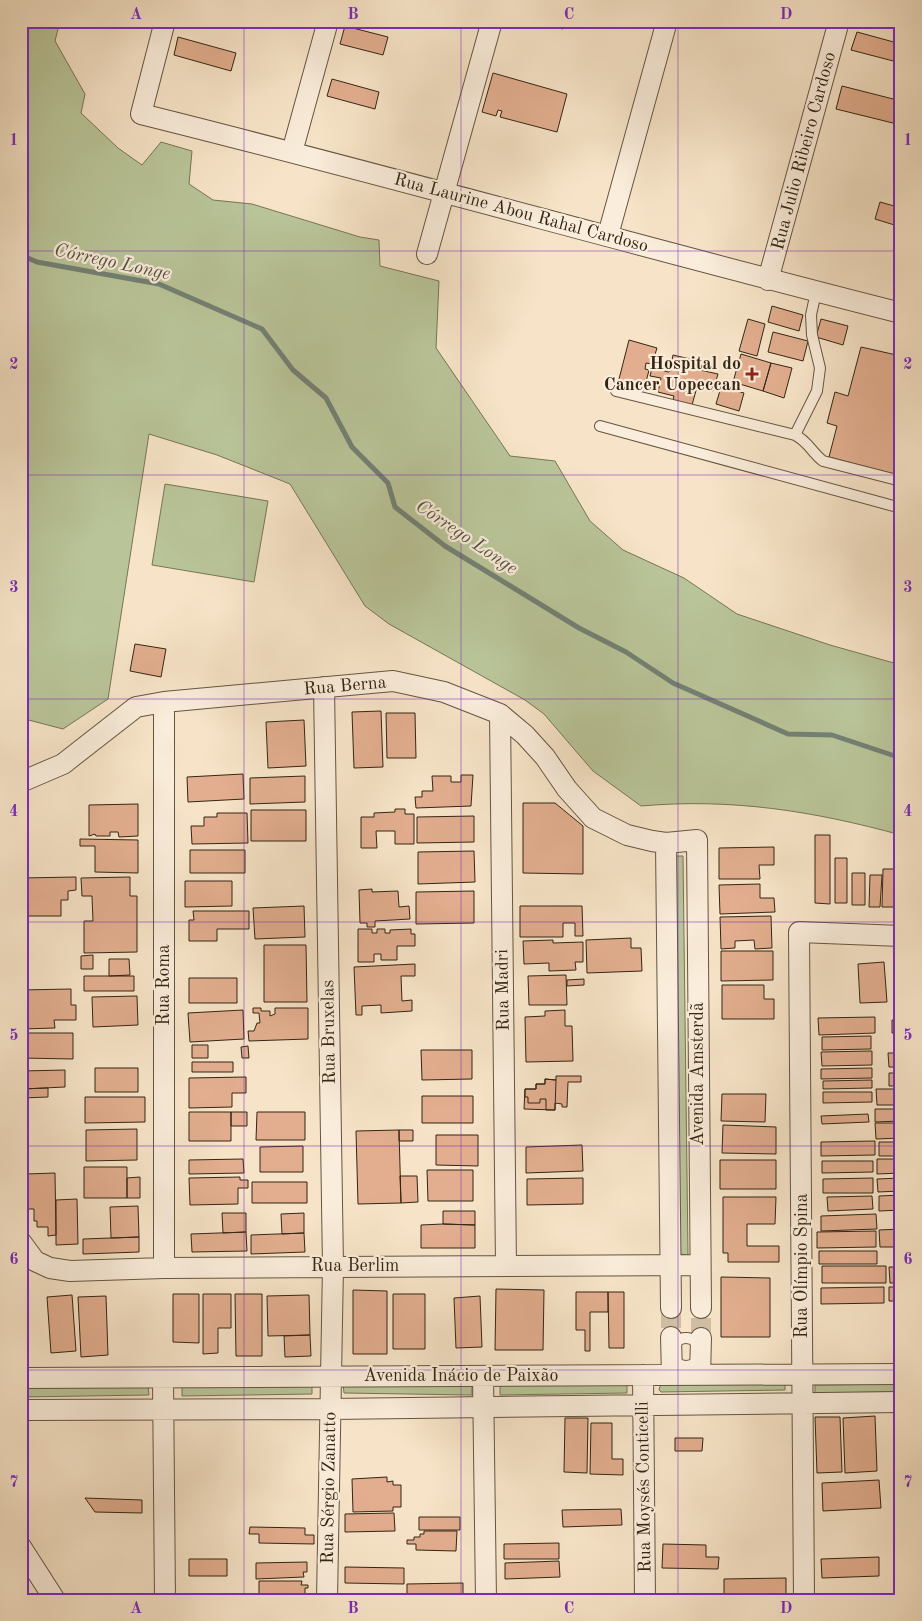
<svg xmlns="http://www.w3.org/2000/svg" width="922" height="1621" font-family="'Old Standard TT',serif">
<rect width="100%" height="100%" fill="#f7e4c8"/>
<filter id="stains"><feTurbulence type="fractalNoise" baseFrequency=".004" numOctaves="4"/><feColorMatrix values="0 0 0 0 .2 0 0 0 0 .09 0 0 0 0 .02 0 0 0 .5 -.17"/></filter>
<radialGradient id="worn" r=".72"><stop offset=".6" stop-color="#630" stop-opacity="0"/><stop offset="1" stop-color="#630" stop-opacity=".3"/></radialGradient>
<path fill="#b9c599" stroke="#767556" d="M21 21H60L55 41 85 94 81 113 118 148 142 165 161 142 192 151 189 184 213 200 252 204 360 237 379 240 380 266 439 281 436 348 510 456 555 461 590 521 623 550 684 578 737 614 830 645 901 665V835C813 811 732 798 641 806L593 771 544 714 525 700 389 624 365 606 290 484 217 455 149 434 108 699 63 729 21 718Z
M165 484 268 501 254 582 152 565Z
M675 856H683L688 1255 679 1254Z
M785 1382V1390L661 1392 659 1390 661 1383Z
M627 1383V1393L500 1395V1385Z
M343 1384 472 1385V1395L344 1393Z
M901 1384V1392L815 1393V1385Z
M148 1386 149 1395 21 1397V1388Z
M312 1386V1394L182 1396V1387Z"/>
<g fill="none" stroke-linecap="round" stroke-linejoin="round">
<path stroke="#738174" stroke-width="5" d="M21 255 37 262 159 284 262 329 293 370 326 398 352 447 388 483 395 507 445 546 579 628 626 652 673 683 788 734 832 735 901 758"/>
</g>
<path fill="#e2ae8f" stroke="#342513" d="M533 21H565L563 29Z
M345 26 388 37 383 55 340 44Z
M857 32 901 44V63L851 50Z
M178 37 236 53 231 71 174 55Z
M493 73 567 94 557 132 500 117 502 111 498 110 496 116 482 112Z
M332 79 379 92 375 109 327 96Z
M842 86 901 101 897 124 836 109Z
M880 202 901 208V227L875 219Z
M772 306 803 315 799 331 768 322Z
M748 319 765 324 757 356 739 351Z
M821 319 848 326 843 345 816 337Z
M773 332 808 341 803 361 768 352Z
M629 340 657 348 652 364 646 363 645 369 649 370 644 390 618 383Z
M861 347 901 356V476L829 457 837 426 827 423 835 392 848 396Z
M741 354 771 363 763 391 733 382Z
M673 355 703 362 700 370 718 374 713 391 697 387 692 405 673 400 674 396 658 392 661 378 650 376 652 368 669 372Z
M771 363 792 368 784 398 763 391Z
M721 387 744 393 739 411 716 404Z
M135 644 166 649 161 677 130 671Z
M381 711 383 767 354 768 352 712Z
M386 713H415L416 758H387Z
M304 720 306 766 268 768 266 722Z
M243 774 244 799 188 802 187 777Z
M461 775H473L471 806 416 808 415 797H422V791H433L432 776H451V782H461Z
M305 776V802L250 804V778Z
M523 803H555L583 826V874L523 873Z
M138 804V836L119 837 118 832H110V836H96L95 834 89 836V805Z
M395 809H405V814H414V844H395V831H376L377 848H361V817H374V813L395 812Z
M251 810H306V841H251Z
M217 813H247L248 843 192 844 191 826H204V817H217Z
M474 816V842L417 843V817Z
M815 835H830V904L815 903Z
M80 839 138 840V873L95 872V846H80Z
M774 847V865H759L760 879H719V848Z
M190 850H245V873H190Z
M474 851 475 882 418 884V852Z
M835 858H847V903H835Z
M883 869H899L898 907H882Z
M852 873H865V905H852Z
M870 875H882L880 907H869Z
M76 877V890L68 891V900H61V916H21V878Z
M130 877V896H137V952L84 953V921H93L92 896H82L81 878Z
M185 881H232V906L185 907Z
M760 884V898H774L775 912 720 914 719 885Z
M372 889V892L398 891 399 907 409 906 410 919 375 921V927H367V923H360L359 890Z
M474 891V923L416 924V892Z
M304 906 305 937 255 939 253 908Z
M520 906H582L583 936H575V923H563V937H520Z
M193 911H249V929H217V941H189V920H194Z
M771 916 772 948 755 949 754 940 735 941V948L721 949 720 917Z
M358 929H372V933H377V929H385V933H390V930L411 929V934H415V946H397V960H381V954H374V962H358Z
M631 938V948H641L642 971 587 973 586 940Z
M553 940V943L583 942V962H575L576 970 549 971V963L524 964 523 941Z
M264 945H306L307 1002H264Z
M721 951H773V980L721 981Z
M93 955V969H81V956Z
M109 959H129L130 975 109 976Z
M884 962 887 1002 860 1003 858 964Z
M415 964V976H401L402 1001 412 1000V1011L381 1013V1005L362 1006V1015H356L354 967Z
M566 975 567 1005H529L528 976Z
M84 976H134V991H84Z
M189 978H237V1003H189Z
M584 979V985L567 986V980Z
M895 980H901V992H896Z
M722 985H764V999H774V1019H722Z
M71 989V1005H76V1020H54L55 1028 21 1029V990Z
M137 996 138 1025 93 1027 92 997Z
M901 999V1011L896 1012 895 1000Z
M253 1008H261V1011H270V1016L275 1014V1008H308V1039L249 1041 248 1031H254L257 1023H260L259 1013H253Z
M243 1010 244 1039 190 1042 188 1013Z
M565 1010V1026H572L573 1061 526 1062 525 1017 545 1016V1011Z
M875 1017V1033L819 1035 818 1018Z
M892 1020H901V1033H892Z
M21 1033H73V1059L21 1058Z
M871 1036V1049L822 1050V1037Z
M192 1045H208V1058H192Z
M248 1046 249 1058H242L241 1047Z
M421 1050H472V1079L422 1080Z
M872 1051V1065L822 1066 821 1052Z
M888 1053H901V1067H889Z
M192 1062H233V1072H192Z
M95 1068H138V1092H95Z
M872 1068V1078L821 1079V1069Z
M65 1070V1087L22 1089V1071Z
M889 1073H901V1086H889Z
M556 1076H581V1082H568L567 1107H562V1104L555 1103V1110L524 1109 525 1089H536V1084H545V1079L556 1080Z
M246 1077V1093H232V1107L189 1108V1078Z
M545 1079 556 1080 555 1110H546V1099H540V1103H528V1097H525V1089H536V1084H545Z
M872 1080V1088L823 1089V1081Z
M48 1088V1097L22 1098V1089Z
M876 1089H901V1105H877Z
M823 1092H872V1102L823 1103Z
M722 1094H766L765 1122 721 1121Z
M422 1096H473V1123H422Z
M85 1097H145V1122L85 1123Z
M875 1109H901V1121L875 1122Z
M189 1112H231V1141H189Z
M231 1112H247V1126H231Z
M257 1112H305V1140H256Z
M868 1114 869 1122 822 1124 821 1116Z
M875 1123H901V1138L876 1139Z
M723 1125 776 1127V1154L722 1153Z
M137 1129V1160L86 1161V1130Z
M399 1130H413V1141H399Z
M399 1130 401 1203 358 1204 356 1131Z
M436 1135H478V1166L436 1165Z
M875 1141V1155L821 1156V1142Z
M879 1142H901V1156H879Z
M582 1145 583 1171 526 1173V1147Z
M303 1146V1172H260V1147Z
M243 1159 244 1173 189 1174V1160Z
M877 1159H901V1173L877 1174Z
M720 1160H776V1189H720Z
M822 1161H873V1172L822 1173Z
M84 1167H127V1198H84Z
M427 1170H473V1201H428Z
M55 1173 56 1235 48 1236V1227H37V1221H34V1209H27L26 1174Z
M400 1176H417L418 1202 401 1203Z
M140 1177V1198H127V1178Z
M240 1177V1180H248V1188H238V1204L190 1205 189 1178Z
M583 1178V1204L527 1205V1179Z
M873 1178V1193H823V1179Z
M901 1178V1191L878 1192 877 1179Z
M252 1182H307V1203H252Z
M901 1195V1210L879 1211V1196Z
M872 1196 873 1209 828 1211 827 1197Z
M723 1197H776L775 1224H747V1246H779V1262H728V1253H723Z
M77 1199 78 1244 56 1245V1200Z
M138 1206 139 1237 111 1238 110 1207Z
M443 1211H475V1225L443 1224Z
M222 1213H246V1232L223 1233Z
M304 1213V1233L282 1234 281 1214Z
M876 1214 877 1229 821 1231V1216Z
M443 1224 475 1225V1248H421V1225Z
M901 1229V1247H880L879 1230Z
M876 1231V1247L817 1248V1232Z
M246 1232 247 1251 192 1252 191 1234Z
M304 1233 305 1252 251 1254V1235Z
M139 1237V1252L83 1254V1239Z
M819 1251H877V1264H819Z
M822 1266H886V1283H822Z
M889 1267H901V1283H890Z
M721 1277 770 1278V1337H721Z
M884 1287V1303L821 1304V1288Z
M889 1287H901V1301H889Z
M496 1289 544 1290 543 1350H495Z
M353 1290 387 1291V1354H353Z
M576 1292H608V1312H590V1351H585V1330H576Z
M608 1292H624V1348H609Z
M173 1294H199V1343L173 1342Z
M203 1294H231V1328H218V1353L203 1354Z
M235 1294H262V1356H236Z
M393 1294H425V1349H393Z
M72 1295 76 1351 51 1353 47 1297Z
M309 1295 310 1335 268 1336 267 1296Z
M106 1296 108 1355 81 1357 78 1297Z
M480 1296 482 1347 456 1348 454 1298Z
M310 1335 311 1356 285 1357 284 1336Z
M875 1416 877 1471 845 1473 843 1418Z
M815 1417H840L842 1472 817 1473Z
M565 1418H588L587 1473 564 1472Z
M591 1423H612V1459H623V1475L590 1474Z
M675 1438H703L702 1451H675Z
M387 1477V1482L393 1481V1485H401V1507H393V1511L353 1512 352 1479Z
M879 1480 881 1508 823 1511 822 1483Z
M85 1498 142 1500V1513L95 1512Z
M621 1509 622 1525 563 1527 562 1510Z
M394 1513 395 1531 345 1532V1514Z
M419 1517H460V1530H419Z
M250 1527 305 1528V1535H314V1544L259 1543V1534H249Z
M424 1531H457L456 1551 416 1550V1544H407V1540H414V1537H420V1534H424Z
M559 1543V1559H504V1544Z
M663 1544 706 1545V1557H719L718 1569 662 1568Z
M879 1557V1576L822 1578 821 1559Z
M189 1559H227V1576H189Z
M559 1561 560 1577 505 1579V1563Z
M307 1562V1572H303L304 1577 256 1579V1563Z
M345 1567 404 1568V1584L345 1583Z
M786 1578V1595L724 1596V1579Z
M259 1581H302L301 1585H308V1588H305V1595H259Z
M463 1583V1597L407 1598V1584Z"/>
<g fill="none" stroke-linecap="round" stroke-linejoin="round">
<path stroke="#d0bea4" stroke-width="20" stroke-dasharray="20 10" stroke-linecap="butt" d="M671 1308V1337
M701 1338V1308"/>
<g stroke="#655540" stroke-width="12">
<path id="service" d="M616 391 795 435C808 441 812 453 823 461L901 481
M600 426 901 508
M795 435 817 391 820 368 812 335 811 315 816 292
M672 1352a14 14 0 1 1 28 0a14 14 0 1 1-28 0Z"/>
</g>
<g stroke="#655540" stroke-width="22">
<path id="minor" d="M165 21 141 114C395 177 647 249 901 313
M292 152 328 21
M608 235 667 21
M427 254 492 21
M768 280 839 21
M324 687 333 1266 327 1600
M164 702V1268
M500 714 506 1266
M21 782 63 764 136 707 164 702 393 681 444 692 500 714 525 735 545 757 567 789 593 818 627 835 652 841 666 843 697 840 701 1308
M666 843 671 1308
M21 1242 35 1261 50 1268 70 1271 164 1268 700 1265
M671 1337 672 1375
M643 1375 645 1600
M700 1375 701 1338
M483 1376 486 1600
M21 1378 901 1374
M163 1378 165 1600
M21 1410 330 1409 901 1402
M21 1547 55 1600
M804 1600 799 932 901 936"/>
</g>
<use href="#service" stroke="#faeddb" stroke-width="10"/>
<use href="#minor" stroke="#faeddb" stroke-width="20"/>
</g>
<path fill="none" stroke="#7b2cbf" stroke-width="1" stroke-opacity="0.55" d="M244 21V1600M461 21V1600M678 21V1600M21 251H901M21 475H901M21 699H901M21 922H901M21 1146H901M21 1370H901"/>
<path fill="#8f2418" stroke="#faeddb" stroke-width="2" d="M749.5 366.5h5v5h5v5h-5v5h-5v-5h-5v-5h5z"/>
<g text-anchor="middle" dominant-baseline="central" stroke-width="4.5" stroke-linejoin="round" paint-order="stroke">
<g font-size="18" fill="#342513" stroke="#faeddb">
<text transform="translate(804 151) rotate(-75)">Rua Julio Ribeiro Cardoso</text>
<text transform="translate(521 213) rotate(15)">Rua Laurine Abou Rahal Cardoso</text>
<text transform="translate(345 686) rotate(-5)">Rua Berna</text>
<text transform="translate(164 985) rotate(-90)">Rua Roma</text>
<text transform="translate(503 990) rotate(-91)">Rua Madri</text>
<text transform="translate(329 1032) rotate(-91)">Rua Bruxelas</text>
<text transform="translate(698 1074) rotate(-90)">Avenida Amsterdã</text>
<text x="355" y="1266">Rua Berlim</text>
<text transform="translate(802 1266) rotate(-90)">Rua Olímpio Spina</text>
<text x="461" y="1376">Avenida Inácio de Paixão</text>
<text transform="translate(644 1487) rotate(-91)">Rua Moysés Conticelli</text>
<text transform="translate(329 1488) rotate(-89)">Rua Sérgio Zanatto</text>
</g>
<g font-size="18" font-weight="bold" fill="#342513" stroke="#faeddb" text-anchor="end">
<text x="741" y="364">Hospital do<tspan x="741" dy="21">Cancer Uopeccan</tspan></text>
</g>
<g font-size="19" font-style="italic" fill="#545343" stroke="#faeddb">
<text transform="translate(112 263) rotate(12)">Córrego Longe</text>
<text transform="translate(466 538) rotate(34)">Córrego Longe</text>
</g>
</g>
<rect width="922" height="1621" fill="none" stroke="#f7e4c8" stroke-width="55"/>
<rect x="28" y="28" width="866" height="1566" fill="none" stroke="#7b2cbf" stroke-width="2"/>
<g font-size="16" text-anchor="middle" font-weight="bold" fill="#7b2cbf">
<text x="136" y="19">A</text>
<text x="353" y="19">B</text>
<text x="569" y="19">C</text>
<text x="786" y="19">D</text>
<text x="14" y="145">1</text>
<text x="908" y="145">1</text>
<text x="14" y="369">2</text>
<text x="908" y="369">2</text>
<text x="14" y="592">3</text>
<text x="908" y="592">3</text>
<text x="14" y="816">4</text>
<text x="908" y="816">4</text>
<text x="14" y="1040">5</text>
<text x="908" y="1040">5</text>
<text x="14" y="1264">6</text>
<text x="908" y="1264">6</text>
<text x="14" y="1487">7</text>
<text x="908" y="1487">7</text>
<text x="136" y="1613">A</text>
<text x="353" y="1613">B</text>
<text x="569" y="1613">C</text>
<text x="786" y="1613">D</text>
</g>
<rect width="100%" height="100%" filter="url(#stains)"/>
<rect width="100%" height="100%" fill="url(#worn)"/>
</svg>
